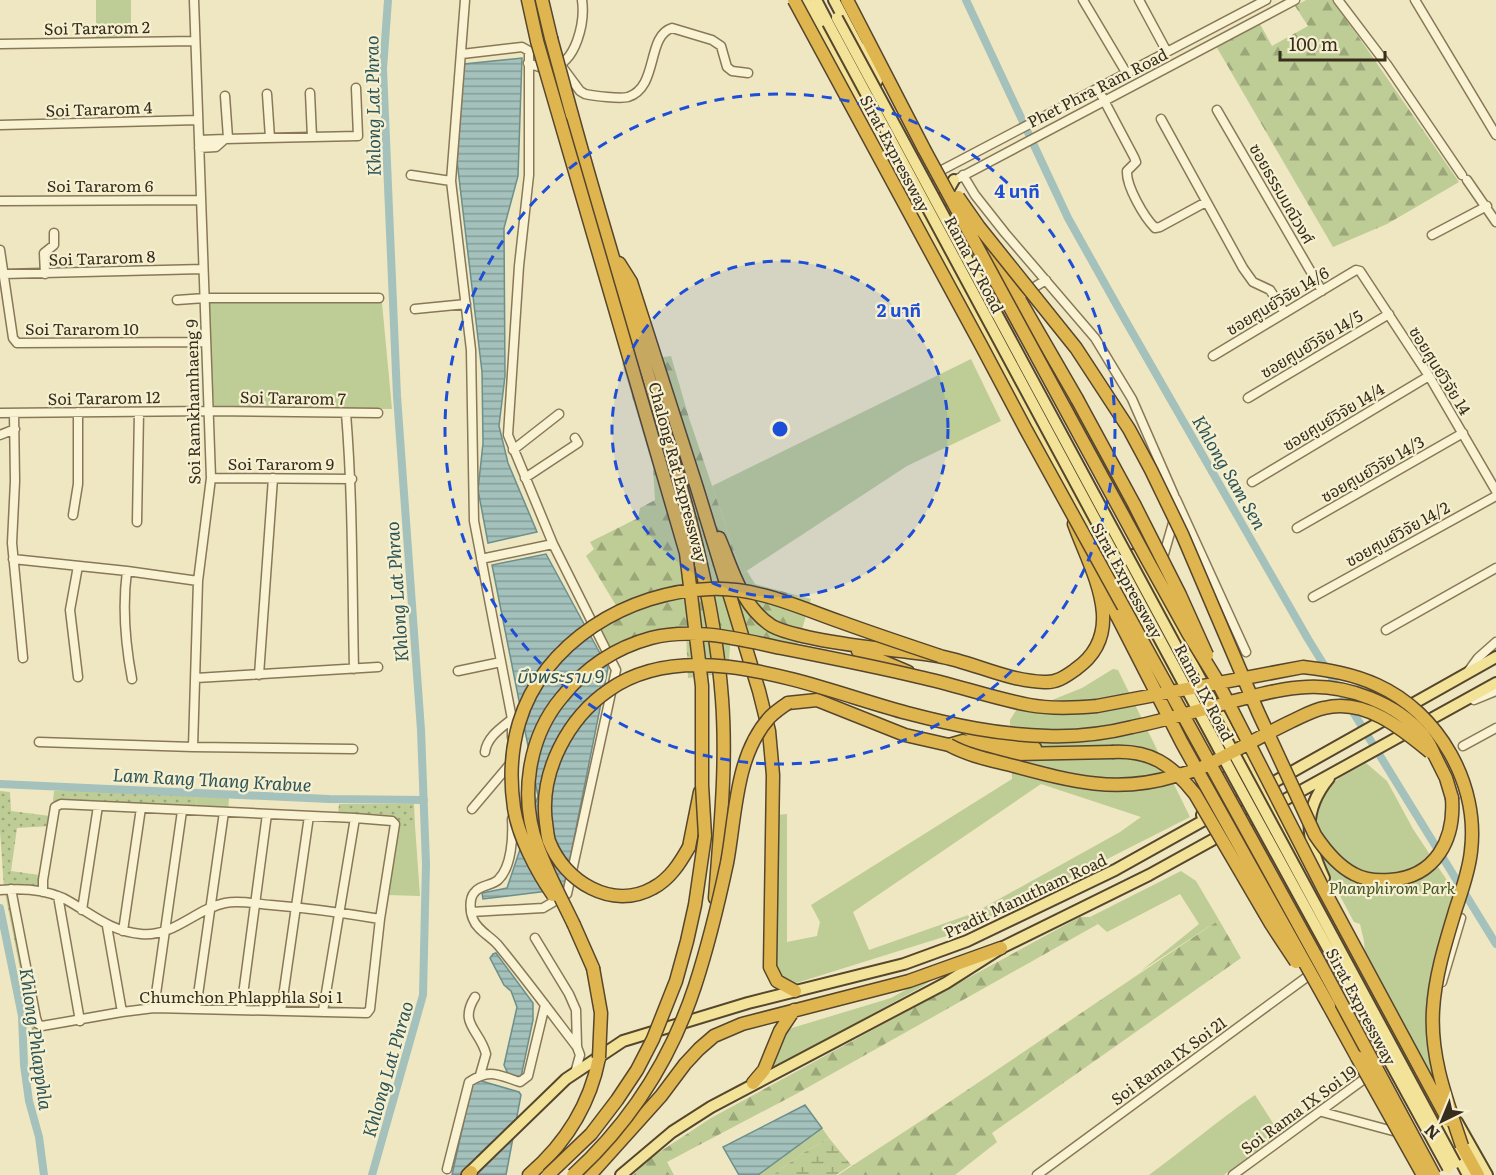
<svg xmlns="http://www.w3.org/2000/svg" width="1496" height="1175" font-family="Literata,'Noto Sans Thai',serif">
<defs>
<pattern id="forest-firs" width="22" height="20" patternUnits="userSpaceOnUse" patternTransform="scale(1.5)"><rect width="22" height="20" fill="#becc95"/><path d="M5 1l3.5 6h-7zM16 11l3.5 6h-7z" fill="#9ba679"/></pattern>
<pattern id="wetland-marsh" width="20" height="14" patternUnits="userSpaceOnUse" patternTransform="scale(1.5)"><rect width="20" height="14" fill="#becc95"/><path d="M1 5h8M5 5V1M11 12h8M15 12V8" fill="none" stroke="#9ba679"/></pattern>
<pattern id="garden-dots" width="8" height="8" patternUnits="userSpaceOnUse" patternTransform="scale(1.5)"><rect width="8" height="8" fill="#becc95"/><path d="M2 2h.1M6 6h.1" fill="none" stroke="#9ba679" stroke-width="1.8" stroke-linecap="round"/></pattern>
<pattern id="water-rules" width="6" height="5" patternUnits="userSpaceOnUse" patternTransform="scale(1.5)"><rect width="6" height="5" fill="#a4c1bc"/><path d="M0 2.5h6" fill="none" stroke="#869d98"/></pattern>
</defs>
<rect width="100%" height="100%" fill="#eee7c1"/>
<path fill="#becc95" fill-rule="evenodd" d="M96 0H131V38L96 39Z
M207 303H382L392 409 214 407Z
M971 359 1001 421 907 466 742 574 712 486Z
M1113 669 1118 670 1190 817 993 917 953 934 793 984 777 975 774 964 777 815 787 814V942L817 936 820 922 811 905 1012 779 1010 720 1022 701 1052 700 1082 688ZM1041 784 1141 817 1120 832 974 913 869 950 853 912Z
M1366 763 1387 781 1413 829 1456 894 1437 965 1434 1072 1430 1076 1365 957 1364 941 1360 924 1354 922C1336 885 1294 828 1327 789 1337 777 1353 771 1366 763Z
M197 795 229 798 228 810 196 807Z
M397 826H415L420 896 388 895Z
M1181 871 1196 881 1219 920 1141 971 1199 924 1180 894 1107 932 1090 917Z
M936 977 923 986 771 1070C775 1052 776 1038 792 1028L891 998 911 987Z
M1255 1095 1280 1134 1224 1175H1149C1185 1149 1218 1120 1255 1095Z
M822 1128 829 1138 803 1153 773 1175H758Z"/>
<path fill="url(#forest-firs)" d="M1306 0H1333L1459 182 1387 224 1333 247 1216 46 1260 24 1272 46 1308 26 1295 6Z
M671 356 689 418 742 574 747 571 755 584 811 599 797 646 731 633 728 673 688 678 686 632 610 650 593 618 617 607 586 556 594 549 590 542 638 518 640 508 655 500 653 467 622 363Z
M1080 917H1090L1098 924 796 1094 667 1162 674 1175H633L649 1159 711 1118Z
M1219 920 1241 958 992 1133 997 1142 955 1175H838L933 1113Z"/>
<path fill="url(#wetland-marsh)" d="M829 1138 851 1165 836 1175H773L803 1153Z"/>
<path fill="url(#garden-dots)" d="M103 790 197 795 196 807 53 801 54 791Z
M0 791 10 792 11 811 50 816 51 826 17 828 11 871 39 875 38 887 4 888 0 831Z
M339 804H414L415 826H397L396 819 389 815 338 814Z
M10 892 39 1029 32 1030 5 893Z"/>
<path fill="url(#water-rules)" stroke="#6b8f8b" stroke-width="1.5" d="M522 58 518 176 504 228 505 376 499 426 508 463 537 532 488 543 478 490 483 443 482 372 457 161 464 64Z
M546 554 608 668 564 889 483 899 482 893 507 888 538 796 492 565Z
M496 953 533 1003V1020L521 1077 508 1074 504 1065 517 1007 511 991 504 985 490 958 493 954Z
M478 1080 519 1092 521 1095 506 1175H452L472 1084Z
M805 1105 822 1128 758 1175H739L723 1147Z"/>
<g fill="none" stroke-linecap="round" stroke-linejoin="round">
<path stroke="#a4c1bc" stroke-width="8" d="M966 0 1068 218 1124 318 1308 639 1496 944
M0 784 329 799 424 800
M0 908 22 1016 24 1065 29 1101 39 1137 44 1175
M372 1175 423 995 426 864 421 730 397 396 383 69 388 0"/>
<g stroke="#887858" stroke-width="11">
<path id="minor" d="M194 0 211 478 198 581 193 747 353 749
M1083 0 1127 74
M1139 0 1167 52
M1338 0 1388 66 1462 175
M1415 0 1496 135
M0 44 195 41
M462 54 522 47 529 51V175L519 266 508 435 553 544 616 670 567 894 543 908 471 912
M528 63C535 66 543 69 551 68 577 63 585 21 582 0
M560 64 580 91 585 94C594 96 620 99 628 97 659 87 646 36 672 28L712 40 721 46 727 67 732 71 748 73
M1098 89 1134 157 1136 162 1127 171C1126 186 1144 217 1155 228L1160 227 1206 202
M310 93 312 137
M267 94 270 138
M225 96 228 138
M1217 110 1322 291
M1161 119 1243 268 1253 282 1270 290 1285 313
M0 125 198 120
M225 139 358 136 356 88
M199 140 225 139 216 147 199 148
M411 175 451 181 465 0
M963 175 975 195 1005 233 1095 338 1132 399 1174 495 1175 516 1162 561
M959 178 1295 0
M1467 180 1496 222
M451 181 471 350 474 521 512 719V737
M921 181 1266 0
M0 201 201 200
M1432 235 1487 206
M0 250 13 338 17 343 206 342
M3 274 203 269
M45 274 44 253 54 245V233
M1018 297 1046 280
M177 300 205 298H379
M415 309 466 304
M1213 356 1356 270 1360 271 1429 376 1496 491
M1248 398 1389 314
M0 413 209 411 378 413
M14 413 15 481 12 543 23 658
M346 413C353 499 352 583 354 669
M0 435 15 429
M513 450 559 414
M211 478 352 479
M525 478 578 443 575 438
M1252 482 1429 376
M1176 499 1246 652
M73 515 78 484V412
M137 522 139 412
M1297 528 1463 433
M13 559 127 571 198 581
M481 559 553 544
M127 571C122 608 125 642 132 679
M1313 597 1496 496
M1386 630 1496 568
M458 671 501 662
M1467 673 1478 658 1496 642
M259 675 273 478
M78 677 70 610 78 566
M196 678 378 667
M1474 700 1496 691
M39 742 193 747
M1463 746 1496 728
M485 752C487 737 501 728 512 719
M472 809 510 764
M512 819C513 836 512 867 498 880 491 886 479 885 474 893 469 899 470 912 473 919 477 930 490 936 498 945 525 978 551 1013 577 1047L580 1055 575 1073
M11 889 36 1018 38 1024 42 1026 122 1012 154 1008 367 1013 370 1009 380 919 395 824 392 821 355 818 61 804 55 807 43 880V892
M0 890C22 888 43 889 63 898 90 912 108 931 141 934 174 937 195 909 225 903 240 900 256 904 271 905 308 908 344 913 380 919
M58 896 80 1021
M82 910 98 806
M107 926 122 1012
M123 931 141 808
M535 938 569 994 576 1010 577 1046
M1442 982 1461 918
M475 997C458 1024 480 1030 486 1054L480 1075
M154 1008 182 811
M196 1009 224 812
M241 1010 267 814
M281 1011 309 816
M323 1011 355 818
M1322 1112 1393 1131
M447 1169 469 1082C490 1068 498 1075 520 1082L528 1076 545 1005
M1037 1175 1315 971
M1233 1175 1371 1074"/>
</g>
<g stroke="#56462d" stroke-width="14">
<path id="major" d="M805 0 1219 768
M816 0 828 23
M834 0 863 55
M865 48 877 81
M942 201 954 180
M1133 555 1350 954 1468 1175
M1265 787 1496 657
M1202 815 1212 787 1213 766
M1237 840 1250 850 1283 909
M1324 878C1307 841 1301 812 1329 778
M1311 959 1325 991
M1457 1122 1487 1175
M467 1175 566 1079 623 1041 748 1003 904 964 967 941 1115 870 1251 794
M621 1175 672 1132 711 1107 946 983 1001 948 1149 875 1496 683"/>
</g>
<g stroke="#56462d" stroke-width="15">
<path id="highway" d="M528 0 537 41
M542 0 551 38
M847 0 924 149
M572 115C597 206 624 295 651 385 682 488 714 591 722 699 727 766 720 831 715 898
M951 219 971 240
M985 255 1018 297 1077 399
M619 263 631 282 697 488 759 691 769 731 773 775 770 967 777 981 795 991
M719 538C733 570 741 606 772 626 783 632 795 634 807 637 850 647 894 649 938 656 973 662 1007 681 1044 682 1057 683 1066 676 1076 669 1129 632 1091 571 1074 524
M1104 590 1117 616
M858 651 908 672
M788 703 817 700 905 735 949 745 963 741 1013 754 1112 752
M966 728 988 741 1035 748
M1435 756 1446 778 1452 798
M689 847 700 792
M574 925 593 968
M1329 1006 1357 1057
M753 1083 764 1070 780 1031 794 1010
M1462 1146 1478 1175
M468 1175 471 1172
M529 1175C565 1144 590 1104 599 1058
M590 1175 661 1096 685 1064 699 1049 714 1036 742 1024 909 981 1001 948"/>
</g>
<use href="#minor" stroke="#f9f3d4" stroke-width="8"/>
<use href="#major" stroke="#f2e398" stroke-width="10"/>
<use href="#highway" stroke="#dfb550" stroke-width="12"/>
<g stroke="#56462d" stroke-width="14" stroke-linecap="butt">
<path id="major-bridge" d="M837 18 1455 1163
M828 23 1235 779 1448 1168"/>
</g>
<g stroke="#56462d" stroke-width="15" stroke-linecap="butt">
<path id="highway-bridge" d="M794 0 981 345 1025 428 1323 969 1434 1175
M551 38 572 115
M537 41 686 553 702 686V785L705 836 695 905 687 941 676 981 653 1039 637 1070 617 1100 591 1134 548 1175
M924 149 1149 563 1188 633 1215 677 1324 890 1448 1120
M958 197 979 227 1076 348 1129 429 1151 470 1182 534 1258 712 1315 835C1325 850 1338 866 1354 874 1365 880 1378 881 1390 880 1436 877 1455 839 1452 798
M1077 399 1134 504 1180 595 1207 655
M1117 616 1182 743 1329 1006
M949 745C969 756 991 760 1014 766 1070 781 1117 794 1175 776 1185 773 1196 771 1205 766 1234 752 1261 736 1290 722 1301 717 1313 710 1324 708 1365 698 1401 728 1430 752
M1112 752C1151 750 1171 764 1195 794L1271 924 1296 962
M689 847C680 863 670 879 653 888 612 911 564 881 549 841 547 835 547 828 546 823 539 772 568 718 609 690 691 632 820 690 907 713 953 725 999 735 1047 736 1076 737 1104 734 1132 727 1166 720 1200 710 1234 701 1258 695 1282 688 1307 687 1347 685 1397 703 1423 735 1428 741 1432 749 1435 756
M553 895C537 872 518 836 514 808 510 781 511 750 519 723 543 642 629 591 710 589 757 587 798 607 841 622 874 634 907 645 940 656
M574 925C562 900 548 874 538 847 519 798 528 737 562 697 586 667 614 648 651 638 693 627 739 639 781 648 827 657 873 666 919 677 956 685 992 698 1029 705 1051 709 1075 708 1097 706L1303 667C1329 670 1353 674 1377 685 1439 713 1479 784 1471 851 1469 871 1462 890 1456 908 1446 941 1435 975 1433 1010 1430 1058 1447 1101 1462 1146
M593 968 601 1013 599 1058
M1357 1057 1423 1175
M573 1175C629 1124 671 1059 695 986 708 946 718 905 727 863 736 815 735 755 770 717 775 712 782 707 788 703"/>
</g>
<use href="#major-bridge" stroke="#f2e398" stroke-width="10"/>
<use href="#highway-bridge" stroke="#dfb550" stroke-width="12"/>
</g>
<circle cx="780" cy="429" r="168" fill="#1d4ed8" fill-opacity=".12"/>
<g fill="none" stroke="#1d4ed8" stroke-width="3" stroke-dasharray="10 8">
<circle cx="780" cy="429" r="168"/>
<circle cx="780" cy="429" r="335"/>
</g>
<g text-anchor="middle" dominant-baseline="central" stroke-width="4.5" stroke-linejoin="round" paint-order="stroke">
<g font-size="16" fill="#372d1d" stroke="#f6f0d1">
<text transform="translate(97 27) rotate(-1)">Soi Tararom 2</text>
<text transform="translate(1097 87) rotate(-27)">Phet Phra Ram Road</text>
<text transform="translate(99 108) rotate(-2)">Soi Tararom 4</text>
<text transform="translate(896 153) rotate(62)">Sirat Expressway</text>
<text x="100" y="185">Soi Tararom 6</text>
<text transform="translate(1283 193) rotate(60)">ซอยธรรมมณีวงศ์</text>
<text transform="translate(102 257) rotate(-2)">Soi Tararom 8</text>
<text transform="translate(975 264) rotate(62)">Rama IX Road</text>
<text transform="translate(1277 300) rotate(-31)">ซอยศูนย์วิจัย 14/6</text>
<text x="82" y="328">Soi Tararom 10</text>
<text transform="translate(1311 343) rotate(-31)">ซอยศูนย์วิจัย 14/5</text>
<text transform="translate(1441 370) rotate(58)">ซอยศูนย์วิจัย 14</text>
<text transform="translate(104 397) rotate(-1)">Soi Tararom 12</text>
<text transform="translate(293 397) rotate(1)">Soi Tararom 7</text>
<text transform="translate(192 402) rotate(-91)">Soi Ramkhamhaeng 9</text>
<text transform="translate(1333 416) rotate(-31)">ซอยศูนย์วิจัย 14/4</text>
<text x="281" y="463">Soi Tararom 9</text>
<text transform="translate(1372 468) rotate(-30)">ซอยศูนย์วิจัย 14/3</text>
<text transform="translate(679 472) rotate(75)">Chalong Rat Expressway</text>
<text transform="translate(1397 533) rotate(-29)">ซอยศูนย์วิจัย 14/2</text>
<text transform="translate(1128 580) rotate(61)">Sirat Expressway</text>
<text transform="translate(1205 692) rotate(62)">Rama IX Road</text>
<text transform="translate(1025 895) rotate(-25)">Pradit Manutham Road</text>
<text x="241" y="996">Chumchon Phlapphla Soi 1</text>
<text transform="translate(1362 1006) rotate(62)">Sirat Expressway</text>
<text transform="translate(1168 1060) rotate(-36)">Soi Rama IX Soi 21</text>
<text transform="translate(1298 1109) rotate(-36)">Soi Rama IX Soi 19</text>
</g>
<g font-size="16" font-style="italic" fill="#415423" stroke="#f6f0d1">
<text x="1392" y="887">Phanphirom Park</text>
</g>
<g font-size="18" font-style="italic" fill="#2c5457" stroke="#f6f0d1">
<text transform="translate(372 106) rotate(-91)">Khlong Lat Phrao</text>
<text transform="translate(1230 472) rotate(60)">Khlong Sam Sen</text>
<text transform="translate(396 592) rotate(-94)">Khlong Lat Phrao</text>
<text x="560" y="675">บึงพระราม 9</text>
<text transform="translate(212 779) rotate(3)">Lam Rang Thang Krabue</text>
<text transform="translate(37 1039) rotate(82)">Khlong Phlapphla</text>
<text transform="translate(387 1069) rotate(-74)">Khlong Lat Phrao</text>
</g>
</g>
<circle cx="780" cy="429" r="9" fill="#1d4ed8" stroke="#f6f0d1" stroke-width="3"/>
<g font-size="18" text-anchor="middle" font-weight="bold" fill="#1d4ed8" stroke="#f6f0d1" stroke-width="4.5" stroke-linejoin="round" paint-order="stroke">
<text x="1017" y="198">4 นาที</text>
<text x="899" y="317">2 นาที</text>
</g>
<g transform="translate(1442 1121) rotate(223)" stroke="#f6f0d1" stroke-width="4.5" paint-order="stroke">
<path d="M0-4.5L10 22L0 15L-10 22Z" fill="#372d1d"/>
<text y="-9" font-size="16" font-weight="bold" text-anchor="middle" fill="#372d1d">N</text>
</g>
<path d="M1280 51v9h105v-9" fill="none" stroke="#372d1d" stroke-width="3"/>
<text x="1289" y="51" font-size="18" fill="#372d1d" stroke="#f6f0d1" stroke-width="4.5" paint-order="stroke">100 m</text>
</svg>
